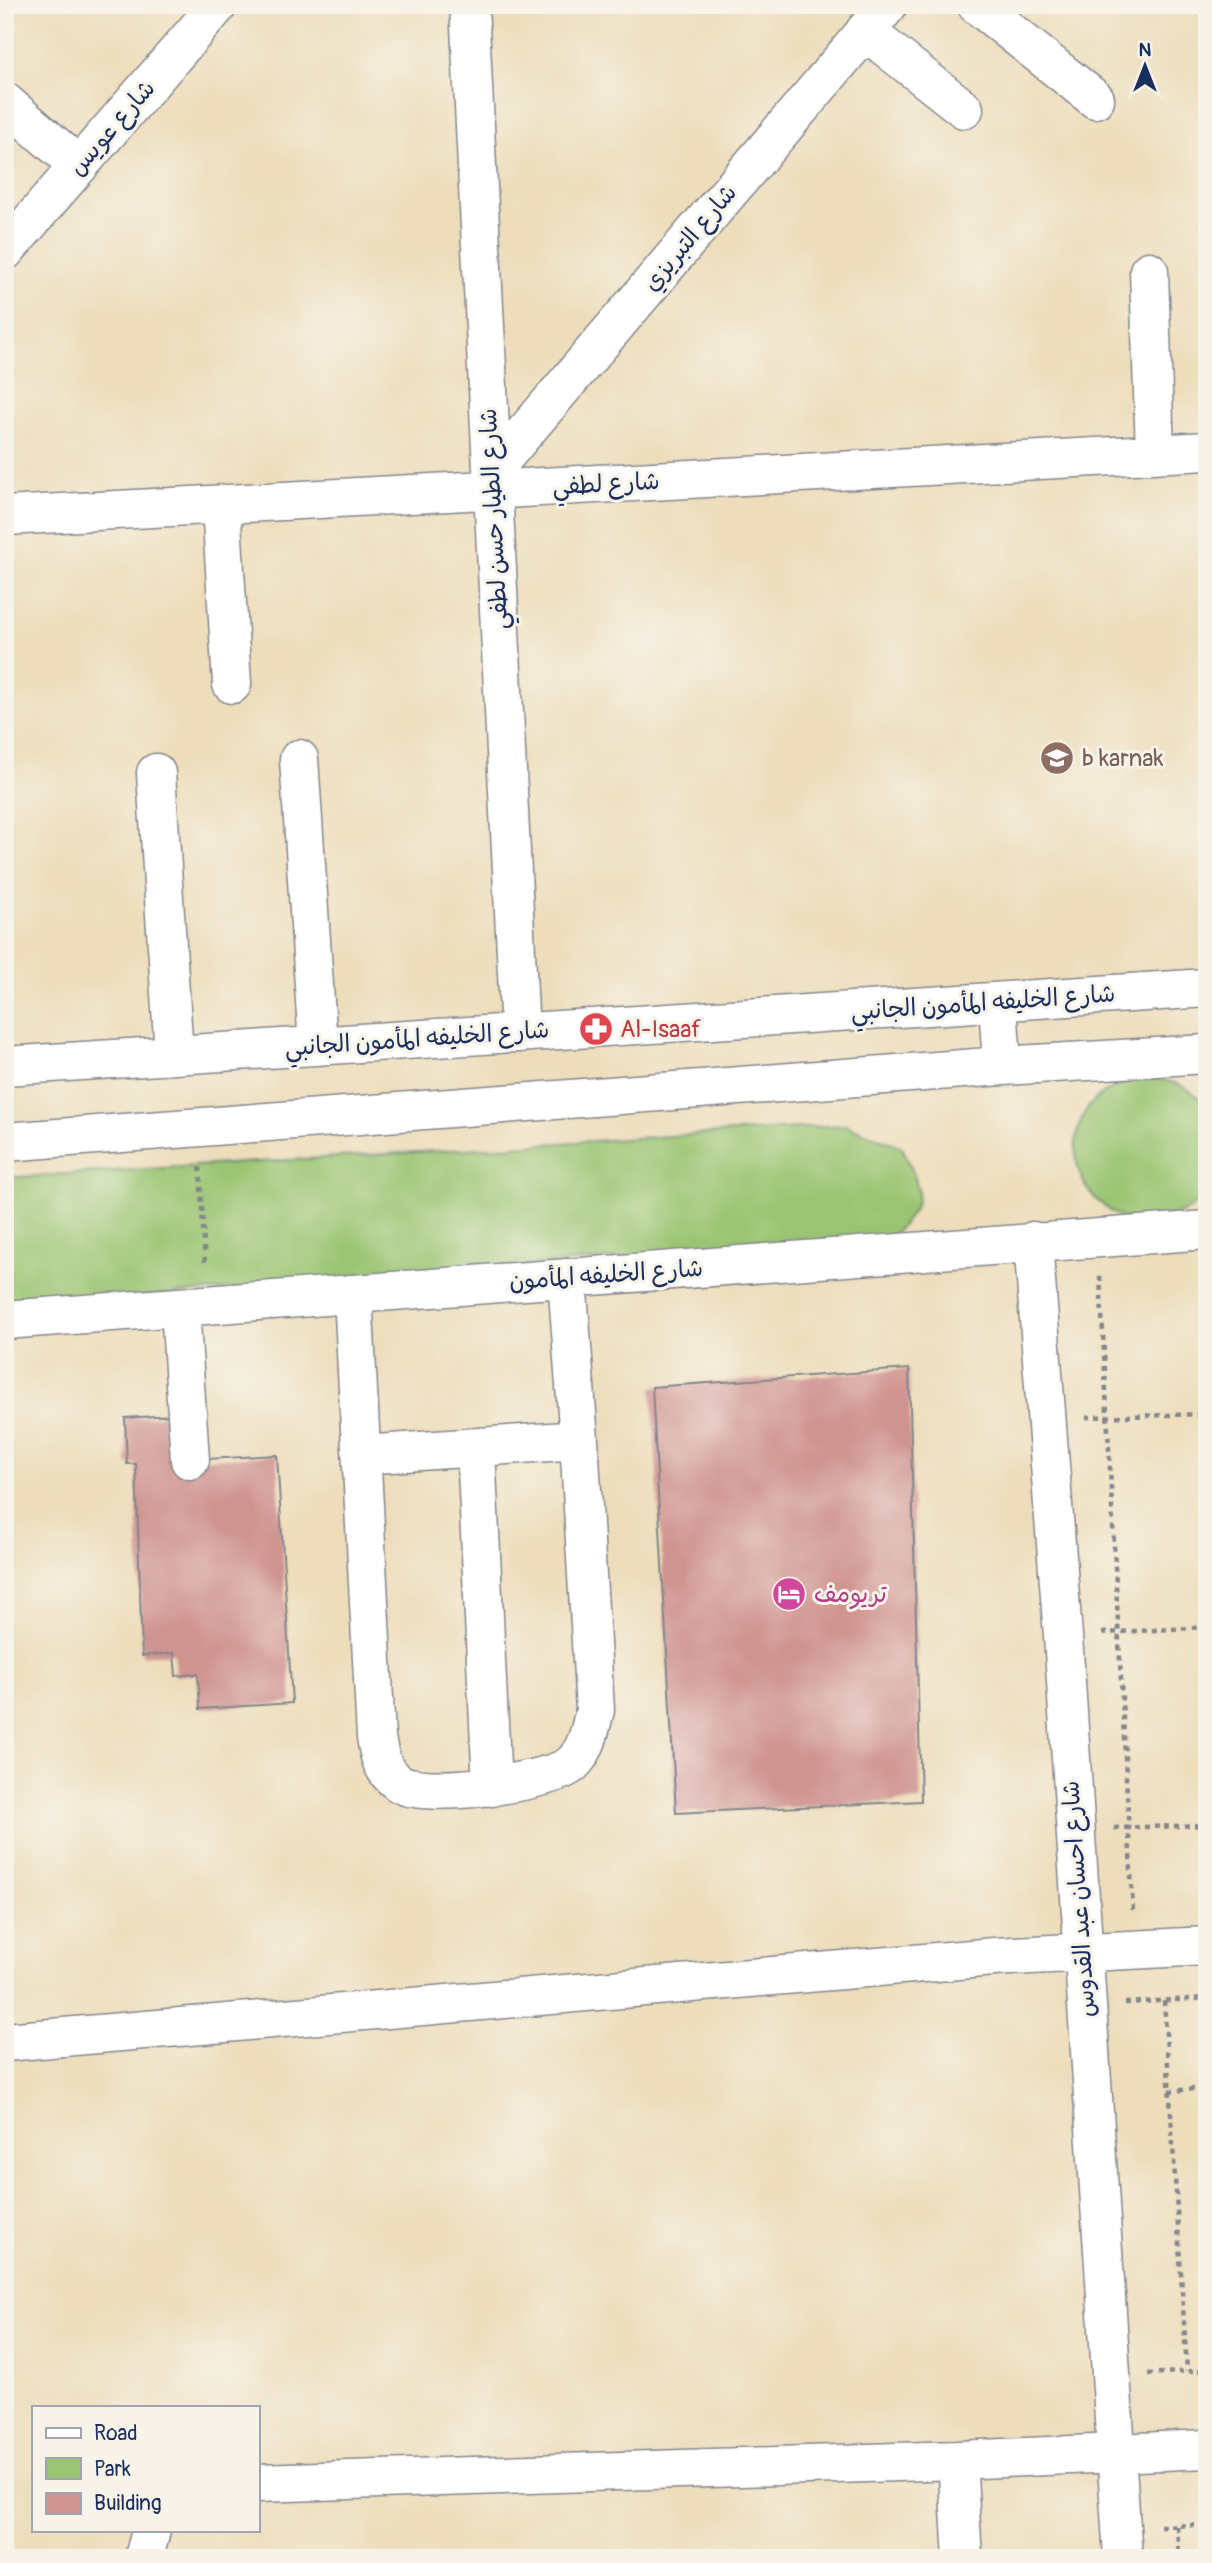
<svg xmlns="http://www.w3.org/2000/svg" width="1212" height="2563" font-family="Pangolin,'Playpen Sans Arabic',sans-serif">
<rect width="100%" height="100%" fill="#f7f3e8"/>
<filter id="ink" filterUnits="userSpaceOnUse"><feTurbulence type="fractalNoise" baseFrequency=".0143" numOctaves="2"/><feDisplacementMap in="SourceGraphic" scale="14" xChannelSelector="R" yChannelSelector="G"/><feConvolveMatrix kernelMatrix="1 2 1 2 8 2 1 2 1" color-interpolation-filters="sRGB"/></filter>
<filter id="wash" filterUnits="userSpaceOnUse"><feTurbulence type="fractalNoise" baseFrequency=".00686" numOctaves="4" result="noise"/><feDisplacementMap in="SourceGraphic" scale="28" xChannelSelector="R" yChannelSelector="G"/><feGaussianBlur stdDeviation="1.57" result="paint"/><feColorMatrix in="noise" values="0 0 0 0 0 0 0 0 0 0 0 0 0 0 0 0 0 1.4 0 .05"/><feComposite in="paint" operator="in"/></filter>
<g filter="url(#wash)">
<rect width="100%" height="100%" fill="#edddbb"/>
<path fill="#9ac471" stroke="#5a7a68" stroke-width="2" d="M1136 1078C1166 1078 1187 1082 1207 1107V1191C1194 1210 1184 1213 1163 1217 1154 1218 1145 1221 1136 1221 1124 1221 1112 1213 1103 1205 1071 1182 1066 1129 1094 1101 1106 1089 1120 1084 1136 1078Z
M845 1125 902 1147C922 1193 928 1199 891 1237L5 1307V1178Z"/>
<g id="blocks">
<path fill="#cf9390" d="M909 1369 921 1801 676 1813 652 1387Z
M172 1415 190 1460 277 1455 292 1703 200 1709 198 1674 176 1676 174 1653 142 1656 136 1464H127L125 1418Z"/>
</g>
</g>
<g filter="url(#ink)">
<use href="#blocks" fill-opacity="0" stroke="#84868c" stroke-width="2"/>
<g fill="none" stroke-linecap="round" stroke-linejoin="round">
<g stroke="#84868c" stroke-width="41">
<path id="minor" d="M469 5 520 1033
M977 5 1095 99
M865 31 964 109
M5 102 79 166
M5 251 218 5
M1149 271 1155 454
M492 471 888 5
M221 505 232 684
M5 516 1207 451
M299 759 318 1046
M156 773 174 1055
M5 1066 1207 988
M1033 1241 1063 1636 1123 2558
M353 1294 376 1737C379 1756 382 1771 399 1783 422 1799 550 1783 572 1764 587 1750 590 1729 595 1710L579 1440 567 1278
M180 1308 190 1460
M476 1448 492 1787
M362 1455 579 1440
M5 2042 994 1957 1207 1946
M957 2460 963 2558
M257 2483 957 2460 1207 2449
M144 2558 151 2530"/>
</g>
<g stroke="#84868c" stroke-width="41">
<path id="major" d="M998 1002 1002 1066
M5 1142 1002 1066 1207 1054
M5 1320 1207 1230"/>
</g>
<path stroke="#84868c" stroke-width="4.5" stroke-dasharray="5 5" stroke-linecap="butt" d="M200 1167 205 1266
M1100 1276 1133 1911
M1086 1417 1207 1414
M1102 1633 1207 1627
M1114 1828 1207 1825
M1164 2001 1187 2371
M1125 2003 1207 1998
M1169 2091 1207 2088
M1148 2374 1207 2370
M1160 2526 1207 2525
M1177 2526 1179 2558"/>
<use href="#minor" stroke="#fff" stroke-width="38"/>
<use href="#major" stroke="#fff" stroke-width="38"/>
</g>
</g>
<defs>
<g id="school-disc" transform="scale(1.75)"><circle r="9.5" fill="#8d6e63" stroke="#f7f3e8"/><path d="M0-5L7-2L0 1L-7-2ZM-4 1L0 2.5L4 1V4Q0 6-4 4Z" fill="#fff"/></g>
<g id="pharmacy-disc" transform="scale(1.75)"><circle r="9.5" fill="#e0444e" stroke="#f7f3e8"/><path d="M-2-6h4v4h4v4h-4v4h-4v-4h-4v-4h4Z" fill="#fff"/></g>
<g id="hotel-disc" transform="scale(1.75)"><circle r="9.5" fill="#d1479c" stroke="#f7f3e8"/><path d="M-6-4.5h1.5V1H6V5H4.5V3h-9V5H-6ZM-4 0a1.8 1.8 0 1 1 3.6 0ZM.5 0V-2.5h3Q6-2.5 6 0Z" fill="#fff"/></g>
</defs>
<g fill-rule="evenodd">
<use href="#school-disc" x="1057" y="758"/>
<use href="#pharmacy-disc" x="596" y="1029"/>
<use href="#hotel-disc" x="789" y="1594"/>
</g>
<g text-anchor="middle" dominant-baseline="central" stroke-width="6" stroke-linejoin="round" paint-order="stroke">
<g font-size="24" fill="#1b2f5e" stroke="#f7f3e8">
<text transform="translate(112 128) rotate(-49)">شارع عويس</text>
<text transform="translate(690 238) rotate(-50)">شارع التبريزي</text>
<text transform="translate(606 484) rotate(-3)">شارع لطفي</text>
<text transform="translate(494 519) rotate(-93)">شارع الطيار حسن لطفي</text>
<text transform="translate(983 1003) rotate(-4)">شارع الخليفه المأمون الجانبي</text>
<text transform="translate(417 1039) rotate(-4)">شارع الخليفه المأمون الجانبي</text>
<text transform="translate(606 1275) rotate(-4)">شارع الخليفه المأمون</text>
<text transform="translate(1079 1899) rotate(-94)">شارع احسان عبد القدوس</text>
</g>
<g font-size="24" fill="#785e54" stroke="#f7f3e8" text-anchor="start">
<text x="1082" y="758">b karnak</text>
</g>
<g font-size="24" fill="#be3a42" stroke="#f7f3e8" text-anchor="start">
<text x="620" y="1029">Al-Isaaf</text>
</g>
<g font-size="24" fill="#b23c85" stroke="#f7f3e8" text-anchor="start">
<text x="814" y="1594">تريومف</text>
</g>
</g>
<rect width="1212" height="2563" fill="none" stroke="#f7f3e8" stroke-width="28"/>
<rect x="32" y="2406" width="228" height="126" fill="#f7f3e8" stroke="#9fa5b1" stroke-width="2"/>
<rect x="46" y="2428" width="35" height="10" fill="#ffffff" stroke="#9fa5b1" stroke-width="2"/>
<text x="94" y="2440" font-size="21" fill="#1b2f5e">Road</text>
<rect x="46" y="2458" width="35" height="21" fill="#9ac471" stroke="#9fa5b1" stroke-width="2"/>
<text x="94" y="2476" font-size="21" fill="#1b2f5e">Park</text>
<rect x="46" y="2493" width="35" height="21" fill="#cf9390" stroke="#9fa5b1" stroke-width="2"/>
<text x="94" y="2510" font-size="21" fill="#1b2f5e">Building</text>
<g transform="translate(1145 66)" stroke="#f7f3e8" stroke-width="5" paint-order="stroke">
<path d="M0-5L12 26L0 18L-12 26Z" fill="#1b2f5e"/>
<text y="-10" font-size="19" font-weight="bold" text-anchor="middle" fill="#1b2f5e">N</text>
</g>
</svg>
